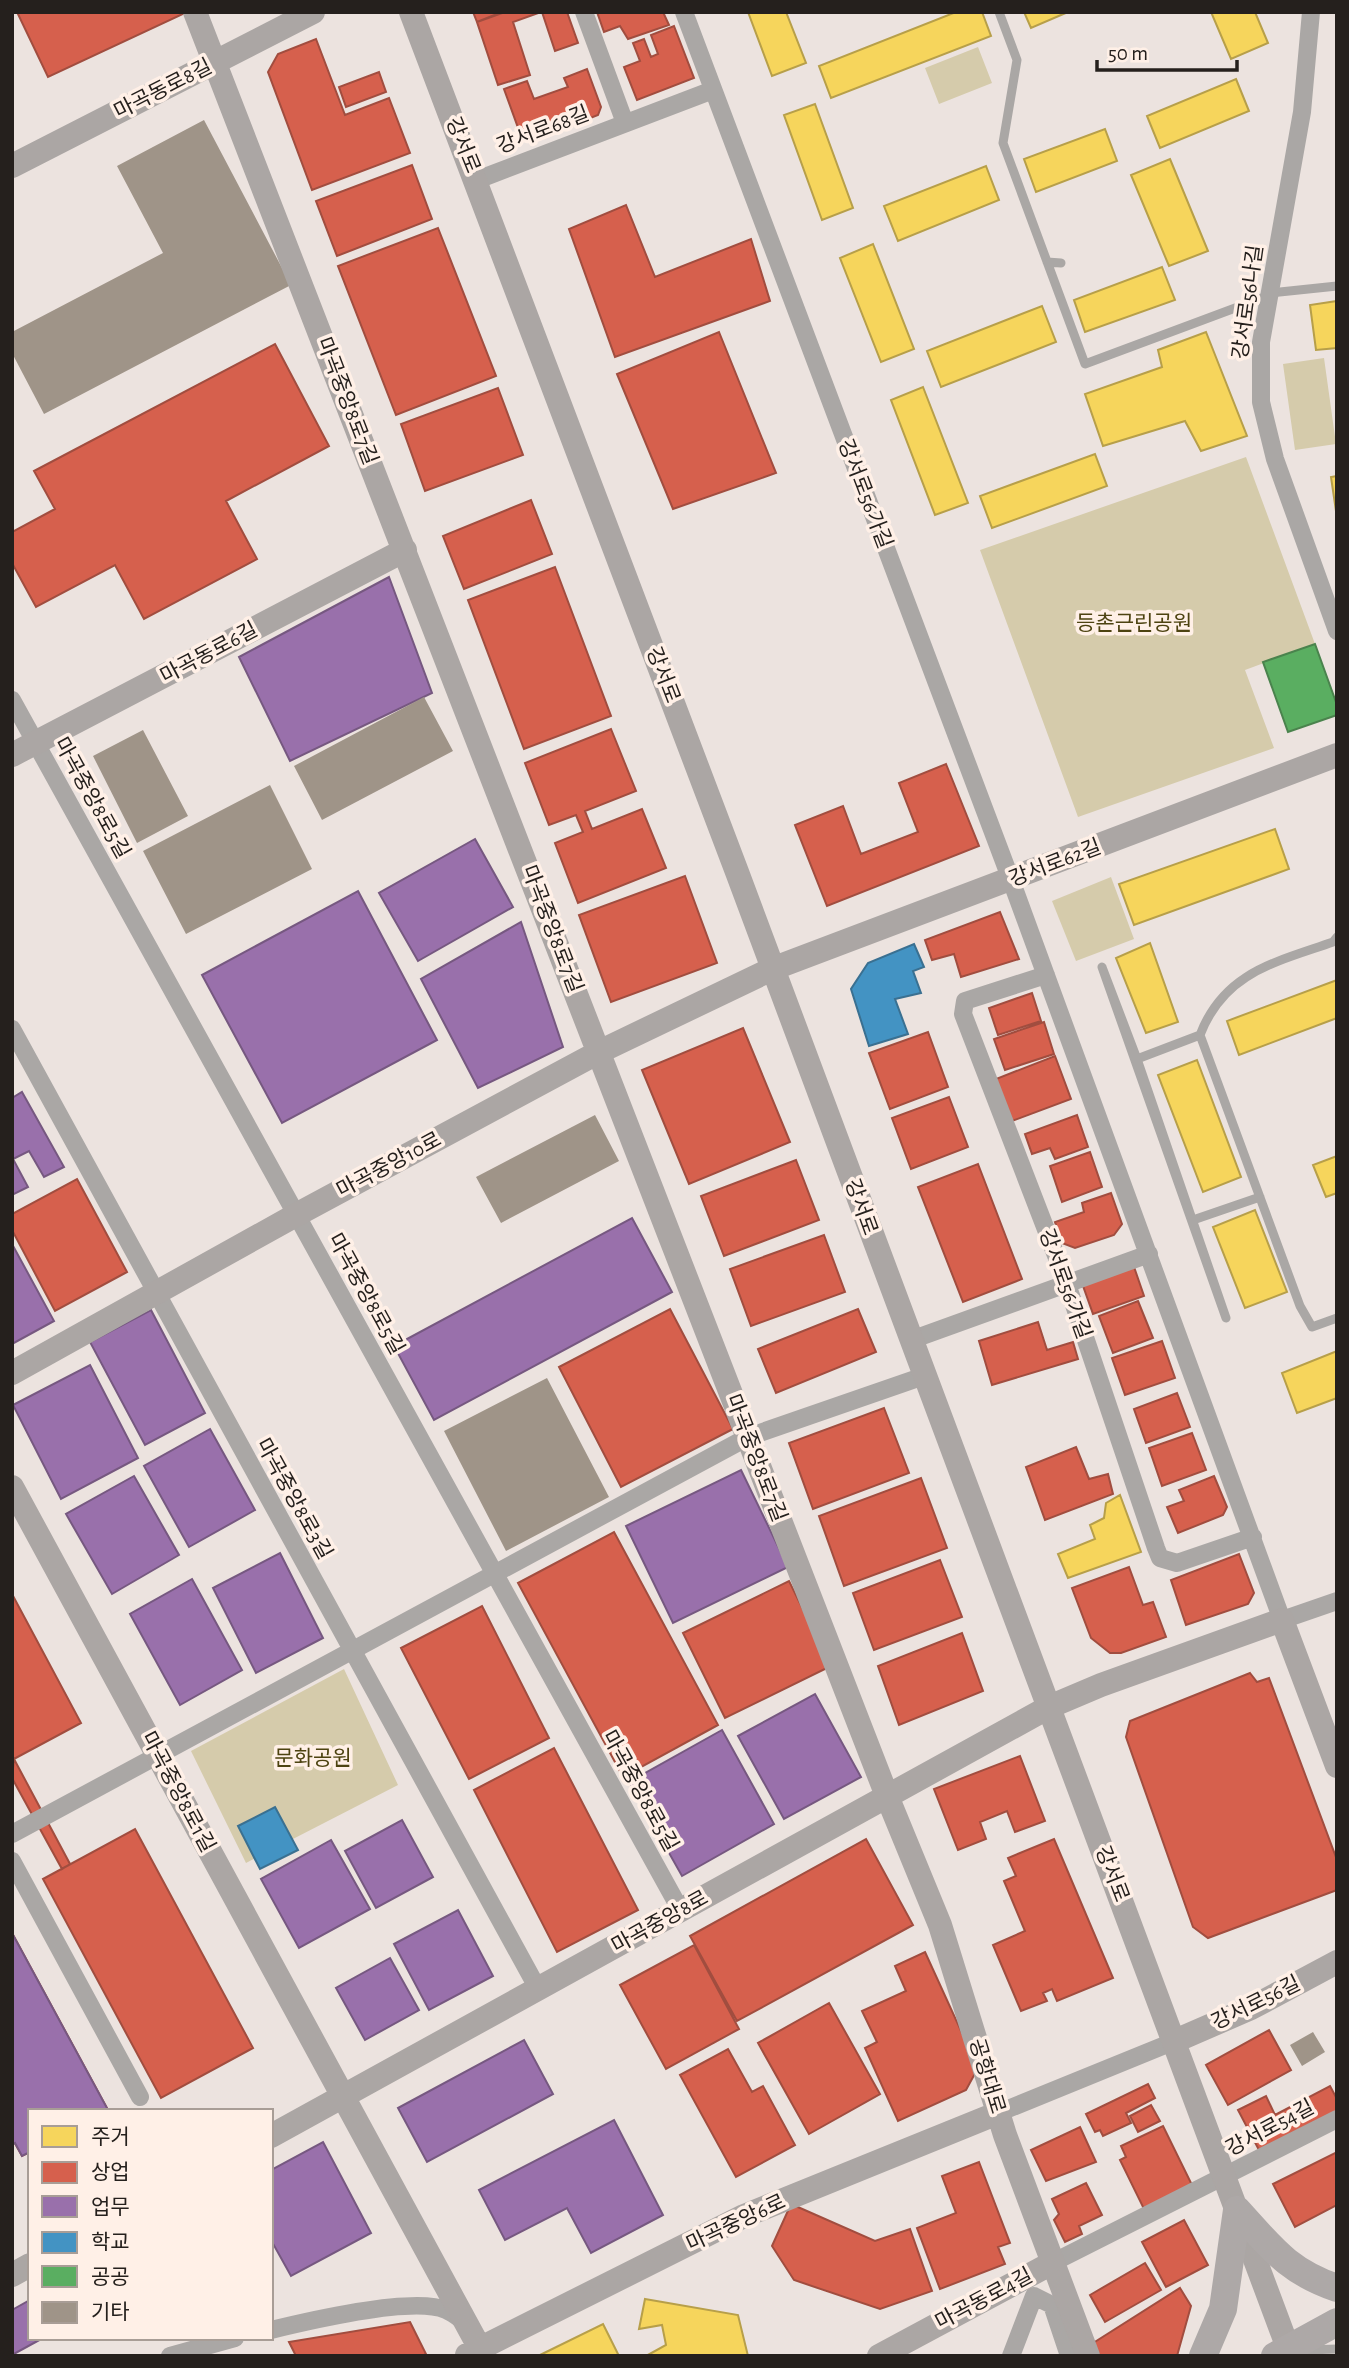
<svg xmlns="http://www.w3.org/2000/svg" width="1349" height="2368" font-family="'Alegreya Sans','Noto Sans KR',sans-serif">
<rect width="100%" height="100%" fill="#ece3df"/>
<path fill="#d5cbab" d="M978 47 992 83 939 104 925 68Z
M1324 358 1336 444 1295 450 1283 364Z
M1246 457 1315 644 1245 670 1274 748 1078 817 980 550Z
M1111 877 1134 939 1076 961 1052 901Z
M344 1669 398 1785 246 1863 191 1751Z"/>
<path fill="#f6d55c" stroke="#b79f49" stroke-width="2" d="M748 12H786L806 63 772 76Z
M956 12H982L991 36 831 98 819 66Z
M1024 12H1068L1031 28Z
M1211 12H1255L1268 43 1231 59Z
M1236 79 1249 111 1160 148 1147 116Z
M815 104 853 208 822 220 784 115Z
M1105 129 1117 161 1036 192 1024 159Z
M1170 159 1208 251 1169 266 1131 175Z
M986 166 999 200 898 241 884 206Z
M873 244 914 349 881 362 840 258Z
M1162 267 1175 300 1085 332 1074 300Z
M1337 301V348L1316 350 1310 305Z
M1042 306 1056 342 941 387 927 351Z
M1206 332 1247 436 1201 451 1185 421 1103 446 1085 394 1162 367 1158 350Z
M923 387 968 503 935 515 891 400Z
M1095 454 1107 486 992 528 980 496Z
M1337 476V518L1331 477Z
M1275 829 1289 869 1134 925 1119 884Z
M1150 943 1178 1022 1146 1033 1116 958Z
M1337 980V1018L1239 1055 1227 1021Z
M1197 1060 1241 1177 1203 1192 1158 1075Z
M1337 1156V1193L1326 1197 1313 1165Z
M1255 1210 1287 1292 1245 1308 1213 1227Z
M1337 1351V1398L1297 1413 1282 1373Z
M1120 1495 1141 1552 1068 1578 1058 1554 1095 1539 1090 1525 1104 1518 1106 1503Z
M645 2299 738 2315 748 2356H646L666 2345 662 2325 639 2329Z
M603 2324 619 2356H538Z"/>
<path fill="#d6604d" stroke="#a14d3f" stroke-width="2" d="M17 12H184L185 13 48 77Z
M473 12H502L477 22Z
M505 12H541L513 22 530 75 498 85 477 22Z
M542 12H567L578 43 555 51Z
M597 12H663L669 25 628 39 620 26 604 32Z
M674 26 694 78 637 100 624 67 640 61 633 43 644 39 651 57 658 54 651 35Z
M316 39 345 115 389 98 410 153 312 190 268 72 278 54Z
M587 69 601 107 598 115 532 141 521 136 504 89 527 81 534 99 568 87 564 78Z
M379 72 386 92 346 107 339 87Z
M412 165 432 219 337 256 316 201Z
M626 205 655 277 751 239 770 301 615 357 569 229Z
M438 228 496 376 396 415 338 266Z
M719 332 776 473 673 509 617 374Z
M275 344 329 446 226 501 257 559 144 619 115 565 36 607 12 563V532L55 509 34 471Z
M498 388 523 455 425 491 401 424Z
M531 500 552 554 464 589 443 536Z
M555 567 611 716 524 749 468 600Z
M611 729 636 791 585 811 592 829 642 809 666 868 578 903 555 843 583 832 576 815 549 825 525 763Z
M946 764 979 846 827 906 795 825 843 806 861 854 918 832 899 783Z
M685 876 717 963 611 1002 579 915Z
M1000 912 1019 959 961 977 954 954 932 960 925 940Z
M1032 993 1041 1021 998 1035 989 1008Z
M1044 1022 1054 1054 1005 1070 994 1039Z
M743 1028 790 1142 689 1184 642 1070Z
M928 1032 948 1087 890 1109 869 1053Z
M1055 1056 1071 1099 1012 1121 996 1079Z
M949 1097 968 1147 911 1169 892 1118Z
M1077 1115 1088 1147 1055 1159 1050 1148 1032 1154 1025 1134Z
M1090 1152 1102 1187 1062 1202 1050 1166Z
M796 1160 819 1220 724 1256 701 1196Z
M978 1164 1022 1279 963 1302 918 1187Z
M77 1179 127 1272 55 1311 12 1230V1214Z
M1111 1193 1122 1224 1114 1235 1075 1248 1062 1243 1055 1222 1084 1212 1082 1203Z
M824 1235 845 1292 751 1326 730 1269Z
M1133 1264 1144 1296 1093 1314 1082 1283Z
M1138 1301 1153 1338 1113 1353 1099 1316Z
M670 1309 733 1429 621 1487 559 1367Z
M858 1309 876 1352 776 1393 758 1349Z
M1038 1322 1047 1350 1073 1342 1078 1359 992 1385 979 1341Z
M1162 1341 1175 1378 1125 1395 1112 1358Z
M1177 1393 1190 1427 1146 1443 1134 1409Z
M884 1408 909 1473 813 1509 789 1443Z
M1192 1433 1206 1470 1162 1486 1149 1448Z
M1076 1447 1089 1479 1108 1474 1113 1494 1045 1520 1026 1467Z
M1214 1476 1227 1507 1223 1515 1178 1533 1167 1507 1184 1501 1179 1490Z
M921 1478 947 1548 844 1586 819 1516Z
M614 1532 718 1725 623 1777 518 1583Z
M1239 1554 1254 1593 1248 1604 1186 1625 1171 1580Z
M940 1560 962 1617 874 1650 853 1593Z
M1129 1567 1143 1605 1153 1602 1166 1637 1121 1653H1110L1091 1638 1072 1588Z
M789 1581 831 1666 725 1718 683 1633Z
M12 1594 81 1723 12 1760Z
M482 1606 549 1738 469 1779 401 1648Z
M962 1633 983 1691 899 1725 878 1666Z
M1250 1673 1257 1682 1269 1678 1337 1860V1890L1208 1938 1193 1927 1126 1737 1130 1721Z
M554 1748 638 1910 557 1952 474 1790Z
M1020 1756 1045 1821 1015 1832 1007 1811 980 1822 986 1839 958 1850 934 1789Z
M14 1759 70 1864 62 1869 12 1778Z
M135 1829 253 2048 161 2098 43 1879Z
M866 1839 913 1925 737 2021 690 1936Z
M1054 1839 1113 1978 1057 2001 1052 1989 1043 1993 1047 2001 1021 2011 993 1945 1025 1931 1004 1881 1016 1876 1008 1858Z
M12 1933 108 2110 30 2111V2152L22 2156 12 2138Z
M694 1945 739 2029 666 2069 620 1985Z
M925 1952 978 2068 966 2090 898 2121 865 2048 877 2042 862 2011 906 1991 895 1966Z
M829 2003 880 2094 809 2134 758 2043Z
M1269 2030 1291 2070 1228 2105 1206 2065Z
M728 2049 752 2092 763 2086 795 2145 736 2177 680 2075Z
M1148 2084 1155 2098 1126 2113 1131 2123 1103 2136 1100 2130 1095 2132 1086 2114Z
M1330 2086 1337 2099V2112L1260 2152 1238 2110 1266 2096 1275 2115Z
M1151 2105 1160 2121 1138 2132 1130 2116Z
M1163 2126 1192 2185 1144 2209 1120 2160 1126 2157 1121 2146Z
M1080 2127 1096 2162 1046 2181 1031 2150Z
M1337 2152V2205L1295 2227 1273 2184Z
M979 2162 1010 2243 998 2247 1005 2264 940 2289 917 2228 956 2213 942 2176Z
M1086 2183 1102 2215 1079 2226 1082 2234 1065 2242 1054 2220 1059 2214 1052 2199Z
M791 2204 875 2241 910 2229 932 2291 880 2309 794 2280 772 2246Z
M1184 2220 1208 2265 1166 2287 1142 2242Z
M1145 2263 1161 2290 1105 2322 1090 2295Z
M1180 2288 1191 2306 1177 2356H1097L1090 2345Z
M410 2322 426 2354 422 2356H296L289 2342Z"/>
<path fill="#9970ab" stroke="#765880" stroke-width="2" d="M389 577 432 693 290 761 239 657Z
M475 839 513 907 418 961 379 893Z
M358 891 437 1040 282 1123 202 975Z
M521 922 563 1047 478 1088 421 979Z
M22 1092 64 1167 44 1177 29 1151 13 1159 28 1187 12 1195V1098Z
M632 1218 672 1292 434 1420 394 1346Z
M12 1244 54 1321 12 1344Z
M151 1310 205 1413 145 1445 90 1342Z
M90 1365 138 1458 61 1499 13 1405Z
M210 1429 255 1510 189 1547 144 1466Z
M741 1470 788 1567 673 1623 626 1526Z
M134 1476 179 1555 112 1594 66 1514Z
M280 1553 323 1638 256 1673 213 1588Z
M192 1579 242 1670 180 1705 130 1614Z
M815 1694 861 1777 784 1819 738 1736Z
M722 1730 774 1824 682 1876 629 1782Z
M402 1820 433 1877 376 1908 345 1851Z
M331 1840 370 1909 299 1948 261 1879Z
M458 1910 493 1976 429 2010 394 1944Z
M12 1933 108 2110 30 2111V2152L22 2156 15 2143 12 2145Z
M390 1958 419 2010 365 2040 336 1988Z
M524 2040 553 2094 427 2162 398 2108Z
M614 2120 663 2215 591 2253 567 2208 505 2240 479 2190Z
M323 2142 371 2233 291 2276 271 2240V2170Z
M30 2300V2338H43L12 2355V2310Z"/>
<path fill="#4393c3" stroke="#3a7091" stroke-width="2" d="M914 944 924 967 913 971 921 993 895 999 908 1034 869 1046 851 989 868 963Z
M275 1807 298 1850 260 1869 238 1826Z"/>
<path fill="#5aae61" stroke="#4a834d" stroke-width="2" d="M1315 644 1337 705V715L1288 732 1263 662Z"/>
<path fill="#9f9488" d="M204 120 291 285 44 414 12 353V332L163 253 117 166Z
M424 697 453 751 322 820 294 766Z
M143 730 188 816 137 843 93 756Z
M270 785 312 869 186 934 143 851Z
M595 1115 619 1161 501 1223 476 1177Z
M547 1378 609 1497 506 1551 444 1431Z
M1313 2032 1325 2052 1302 2066 1290 2045Z"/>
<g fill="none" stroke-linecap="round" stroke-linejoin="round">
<path stroke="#aaa7a5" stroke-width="9" d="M999 12 1017 60 1003 143 1085 364 1270 295
M1047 262 1061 263
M1270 293 1337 286
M1337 937 1333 942C1276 962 1224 972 1200 1035L1300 1306 1312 1327 1337 1318
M1137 1059 1226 1318 1102 967 1137 1059 1200 1035
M1193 1220 1260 1197
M1307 2350 1337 2349"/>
<path stroke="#aaa7a5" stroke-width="18" d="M584 12 625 123
M684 12 1011 880 1282 1620 1337 1601
M1311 12 1302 112 1261 342V402L1275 459 1337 631
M477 180 713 90
M12 700 681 1911
M1046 975 965 1001 963 1014 1067 1284 1156 1548 1160 1558 1177 1563 1253 1537
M12 1029 538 1989
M911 1340 1149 1254
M12 1834 748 1437 924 1376
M12 1861 140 2097
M998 2113 1175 2041
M1052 2263 1337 2119
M271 2330C308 2321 413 2296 446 2310 453 2313 459 2318 465 2322
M170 2356 235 2338
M1011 2356 1034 2296 1052 2305 1069 2356"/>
<path stroke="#aba6a4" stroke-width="24" d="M195 12 887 1796 940 1925 1005 2135 1088 2356
M411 12 737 872 1291 2356
M12 166 313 12
M12 755 405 550
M12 1373 296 1215 599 1052 772 969 1337 755
M12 1487 484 2356
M1175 2041 1251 2008 1337 1962
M271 2136 1049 1707 1101 1685 1282 1620 1337 1766
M12 2275 30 2265
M467 2355 744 2216 998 2113
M879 2356 1052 2263"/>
<path stroke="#ada8a7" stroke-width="28" d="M1237 2210C1271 2247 1287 2271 1337 2288
M1203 2356 1223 2309 1237 2210
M1275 2356 1337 2322"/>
</g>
<g text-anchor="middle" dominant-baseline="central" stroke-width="7" stroke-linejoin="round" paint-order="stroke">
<g font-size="21" fill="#25201d" stroke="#fff0e7">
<text transform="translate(163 89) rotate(-27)">마곡동로8길</text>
<text transform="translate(543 130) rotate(-21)">강서로68길</text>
<text transform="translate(463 145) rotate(68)">강서로</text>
<text transform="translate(1248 302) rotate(-82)">강서로56나길</text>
<text transform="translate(347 401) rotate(69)">마곡중앙8로7길</text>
<text transform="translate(865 494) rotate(69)">강서로56가길</text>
<text transform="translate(209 653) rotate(-28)">마곡동로6길</text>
<text transform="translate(663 675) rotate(69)">강서로</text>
<text transform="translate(92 798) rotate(61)">마곡중앙8로5길</text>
<text transform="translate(1055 863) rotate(-21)">강서로62길</text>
<text transform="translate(552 929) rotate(69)">마곡중앙8로7길</text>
<text transform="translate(389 1165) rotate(-28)">마곡중앙10로</text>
<text transform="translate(861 1207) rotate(70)">강서로</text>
<text transform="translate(1065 1284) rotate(70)">강서로56가길</text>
<text transform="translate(366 1294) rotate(61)">마곡중앙8로5길</text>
<text transform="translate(756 1458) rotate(69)">마곡중앙8로7길</text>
<text transform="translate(294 1499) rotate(61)">마곡중앙8로3길</text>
<text transform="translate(640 1791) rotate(61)">마곡중앙8로5길</text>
<text transform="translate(178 1792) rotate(62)">마곡중앙8로1길</text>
<text transform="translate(1112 1874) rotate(69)">강서로</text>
<text transform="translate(660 1922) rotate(-29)">마곡중앙8로</text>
<text transform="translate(1256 2003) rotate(-26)">강서로56길</text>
<text transform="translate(987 2076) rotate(73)">공항대로</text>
<text transform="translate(1270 2128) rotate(-28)">강서로54길</text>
<text transform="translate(736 2223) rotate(-25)">마곡중앙6로</text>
<text transform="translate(984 2299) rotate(-28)">마곡동로4길</text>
</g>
<g font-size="21" fill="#4d4311" stroke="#fff0e7">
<text x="1134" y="623">등촌근린공원</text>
<text x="313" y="1758">문화공원</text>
</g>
</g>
<rect width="1349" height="2368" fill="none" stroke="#25201d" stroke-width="28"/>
<rect x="28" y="2109" width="245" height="231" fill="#fff0e7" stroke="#a89d96" stroke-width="2"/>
<rect x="42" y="2126" width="35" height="21" fill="#f6d55c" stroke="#a89d96" stroke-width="2"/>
<text x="91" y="2144" font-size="21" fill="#25201d">주거</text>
<rect x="42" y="2162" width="35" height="21" fill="#d6604d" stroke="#a89d96" stroke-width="2"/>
<text x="91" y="2179" font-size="21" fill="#25201d">상업</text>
<rect x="42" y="2196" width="35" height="21" fill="#9970ab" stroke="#a89d96" stroke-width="2"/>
<text x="91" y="2214" font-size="21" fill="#25201d">업무</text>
<rect x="42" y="2232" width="35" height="21" fill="#4393c3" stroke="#a89d96" stroke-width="2"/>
<text x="91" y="2249" font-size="21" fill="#25201d">학교</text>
<rect x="42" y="2266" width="35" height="21" fill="#5aae61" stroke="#a89d96" stroke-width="2"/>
<text x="91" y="2284" font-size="21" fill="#25201d">공공</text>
<rect x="42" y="2302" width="35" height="21" fill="#9f9488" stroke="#a89d96" stroke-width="2"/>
<text x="91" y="2319" font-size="21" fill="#25201d">기타</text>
<path d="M1097 60v10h140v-10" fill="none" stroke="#25201d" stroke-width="3.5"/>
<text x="1108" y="60" font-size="21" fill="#25201d" stroke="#fff0e7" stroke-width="5" paint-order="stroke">50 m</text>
</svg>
